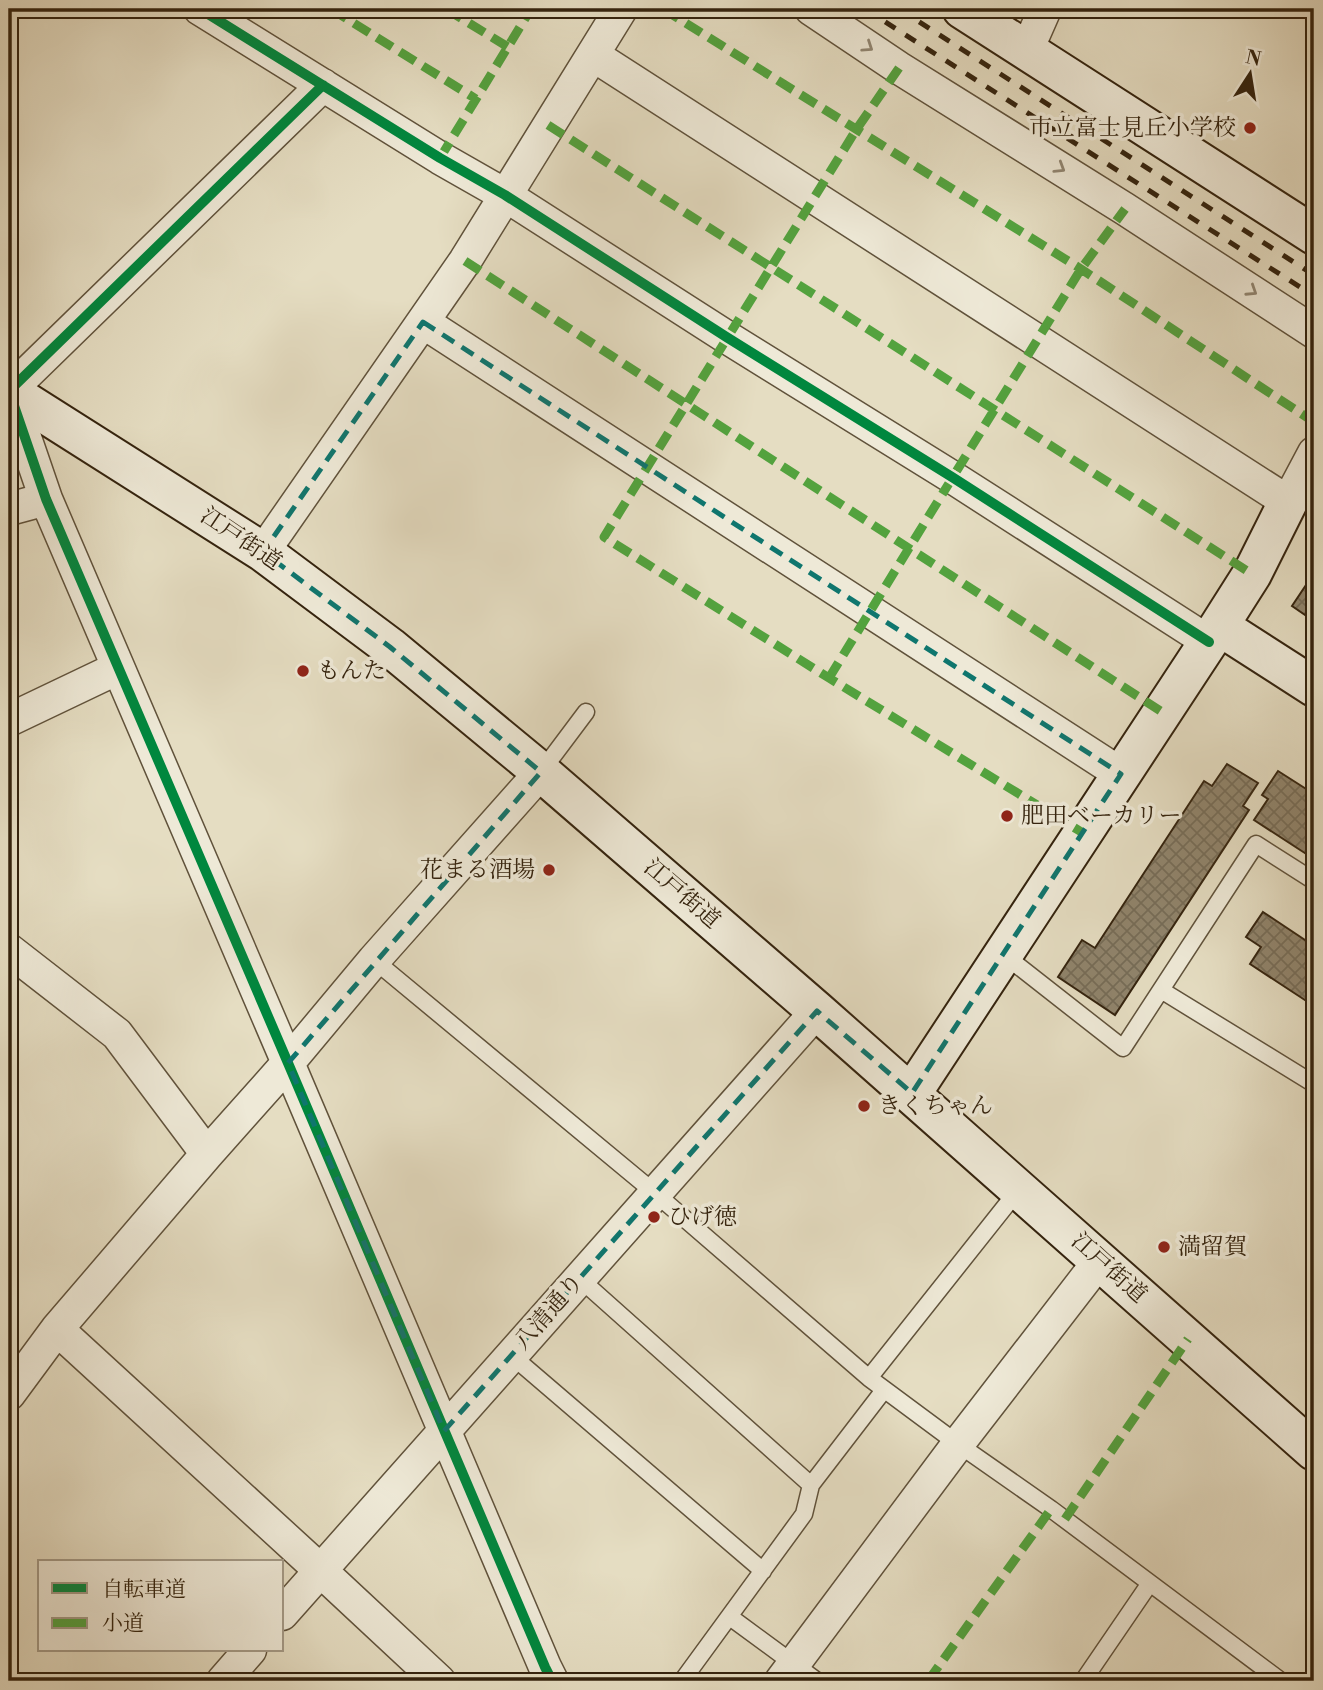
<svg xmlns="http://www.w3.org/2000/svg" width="1323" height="1690" font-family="'Libre Bodoni','Noto Serif JP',serif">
<defs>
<pattern id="building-cross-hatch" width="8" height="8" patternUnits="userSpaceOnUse" patternTransform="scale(1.75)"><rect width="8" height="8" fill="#90846c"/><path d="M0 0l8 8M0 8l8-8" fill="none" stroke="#766c57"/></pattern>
</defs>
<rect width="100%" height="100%" fill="#e5ddc2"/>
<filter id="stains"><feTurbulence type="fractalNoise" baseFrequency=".00286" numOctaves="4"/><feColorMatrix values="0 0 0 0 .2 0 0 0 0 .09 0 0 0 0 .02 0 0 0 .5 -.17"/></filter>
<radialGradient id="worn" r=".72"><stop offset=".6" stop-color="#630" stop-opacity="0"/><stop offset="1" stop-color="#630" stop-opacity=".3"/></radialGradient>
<path fill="url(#building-cross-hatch)" stroke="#34230e" stroke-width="2" d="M1314 573V621L1292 606Z
M1227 764 1258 783 1243 806 1249 810 1115 1015 1058 977 1082 940 1095 948 1204 781 1212 786Z
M1278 771 1314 794V859L1254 820 1268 799 1262 795Z
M1263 912 1314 946V1006L1250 964 1261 947 1246 937Z"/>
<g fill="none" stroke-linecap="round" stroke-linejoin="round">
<g stroke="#60523b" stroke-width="19">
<path id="lane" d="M541 772 586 712
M1003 954 1123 1048 1256 844 1314 881
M374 960 655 1193 869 1378 958 1444 1051 1509 1281 1681
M1161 990 1314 1084
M579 1278 811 1485
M511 1355 763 1571
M869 1378 1019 1189
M730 1617 817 1681
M682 1681 804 1514 811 1485 884 1390
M1083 1681 1150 1583"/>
</g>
<g stroke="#60523b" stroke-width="35">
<path id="street" d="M200 9 440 158 505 195 728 338 952 477 1209 642
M811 9 899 68 1125 209 1314 332
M1027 50 1045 9
M593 55 1288 502 1314 453
M323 85 9 391 46 499 288 1063 545 1667 552 1681
M423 322 1121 774
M9 509 46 499
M263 552 465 261 621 9
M9 720 118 668
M9 950 117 1034 207 1154
M57 1329 321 1571 439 1681
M9 1394 57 1329 207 1154 288 1063 374 960 541 772
M282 1614 817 1011
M223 1681 250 1650
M781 1681 958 1444 1100 1260"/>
</g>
<g stroke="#34230e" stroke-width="42">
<path id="secondary" d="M962 9 1314 235
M9 391 263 552 390 647 541 772 817 1011 1314 1451
M1219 626 1314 687
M912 1093 1219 626 1252 574 1288 502"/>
</g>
<use href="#lane" stroke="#eee9d7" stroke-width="16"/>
<use href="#street" stroke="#eee9d7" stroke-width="32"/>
<use href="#secondary" stroke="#eee9d7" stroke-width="38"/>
<path stroke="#34230e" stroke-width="5" stroke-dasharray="12 12" stroke-linecap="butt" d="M865 9 1314 296
M899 9 1314 275"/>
<path stroke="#53a23e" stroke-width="9" stroke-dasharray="18 9" stroke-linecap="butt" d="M331 9 476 99
M446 9 508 47
M663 9 1081 269 1314 422
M899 68 856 130 604 537 829 678 1083 833
M548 125 1252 574
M440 158 531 9
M465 261 1162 712
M829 678 1081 269 1125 209
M1065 1519 1188 1339
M928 1681 1051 1509"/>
<g stroke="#eee9d7" stroke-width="15">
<path id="cycleway" d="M200 9 440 158 505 195 728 338 952 477 1209 642
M323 85 9 391 46 499 288 1063 545 1667 552 1681"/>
</g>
<use href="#cycleway" stroke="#00873e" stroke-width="10"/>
</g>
<defs><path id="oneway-chevron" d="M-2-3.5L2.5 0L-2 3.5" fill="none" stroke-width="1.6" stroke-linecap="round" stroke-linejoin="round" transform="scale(1.75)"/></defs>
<g stroke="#918672">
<use href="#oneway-chevron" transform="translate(868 47) rotate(34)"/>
<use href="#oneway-chevron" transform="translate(1060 168) rotate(32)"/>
<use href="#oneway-chevron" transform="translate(1252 291) rotate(33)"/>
</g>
<path fill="none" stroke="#0f766e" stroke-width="5" stroke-dasharray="14 9" stroke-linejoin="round" d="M423 322 1121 774 912 1093 817 1011 444 1431 288 1063 541 772 390 647 263 552Z"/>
<g fill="#8f2418" stroke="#eee9d7" stroke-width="2.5">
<circle cx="1250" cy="128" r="7"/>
<circle cx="303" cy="671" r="7"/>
<circle cx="1007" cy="816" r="7"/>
<circle cx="549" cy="870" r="7"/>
<circle cx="864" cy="1106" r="7"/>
<circle cx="654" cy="1217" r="7"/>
<circle cx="1164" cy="1247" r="7"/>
</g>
<g text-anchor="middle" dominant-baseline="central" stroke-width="7" stroke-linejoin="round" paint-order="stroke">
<g font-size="23" fill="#34230e" stroke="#eee9d7" text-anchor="start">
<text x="1236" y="128" text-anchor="end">市立富士見丘小学校</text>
<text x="317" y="671">もんた</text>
<text x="1021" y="816">肥田ベーカリー</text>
<text x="535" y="870" text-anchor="end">花まる酒場</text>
<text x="878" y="1106">きくちゃん</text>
<text x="668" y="1217">ひげ徳</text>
<text x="1178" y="1247">満留賀</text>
</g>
<g font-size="23" fill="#34230e" stroke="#eee9d7">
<text transform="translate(241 539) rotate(34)">江戸街道</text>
<text transform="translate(682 894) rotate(41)">江戸街道</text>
<text transform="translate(1109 1268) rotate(42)">江戸街道</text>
<text transform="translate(549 1312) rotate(-49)">八清通り</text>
</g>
</g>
<rect width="1323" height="1690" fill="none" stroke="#e5ddc2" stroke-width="35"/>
<rect x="10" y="10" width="1302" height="1669" fill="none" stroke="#34230e" stroke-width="3.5"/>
<rect x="18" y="18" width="1288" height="1655" fill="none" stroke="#34230e" stroke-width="2"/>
<rect x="38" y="1560" width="245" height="91" fill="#eee9d7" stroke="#a49a87" stroke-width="2"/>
<rect x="52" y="1583" width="35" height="10" fill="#00873e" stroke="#a49a87" stroke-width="2"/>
<text x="102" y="1596" font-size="21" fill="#34230e">自転車道</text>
<rect x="52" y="1618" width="35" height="10" fill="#53a23e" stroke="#a49a87" stroke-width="2"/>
<text x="102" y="1630" font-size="21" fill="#34230e">小道</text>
<g transform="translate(1250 74) rotate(12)" stroke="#eee9d7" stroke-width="5" paint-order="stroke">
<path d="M0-5L12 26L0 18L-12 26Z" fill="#34230e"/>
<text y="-10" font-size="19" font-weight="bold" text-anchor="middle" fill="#34230e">N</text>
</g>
<rect width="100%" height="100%" filter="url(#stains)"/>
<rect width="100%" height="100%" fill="url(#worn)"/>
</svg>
